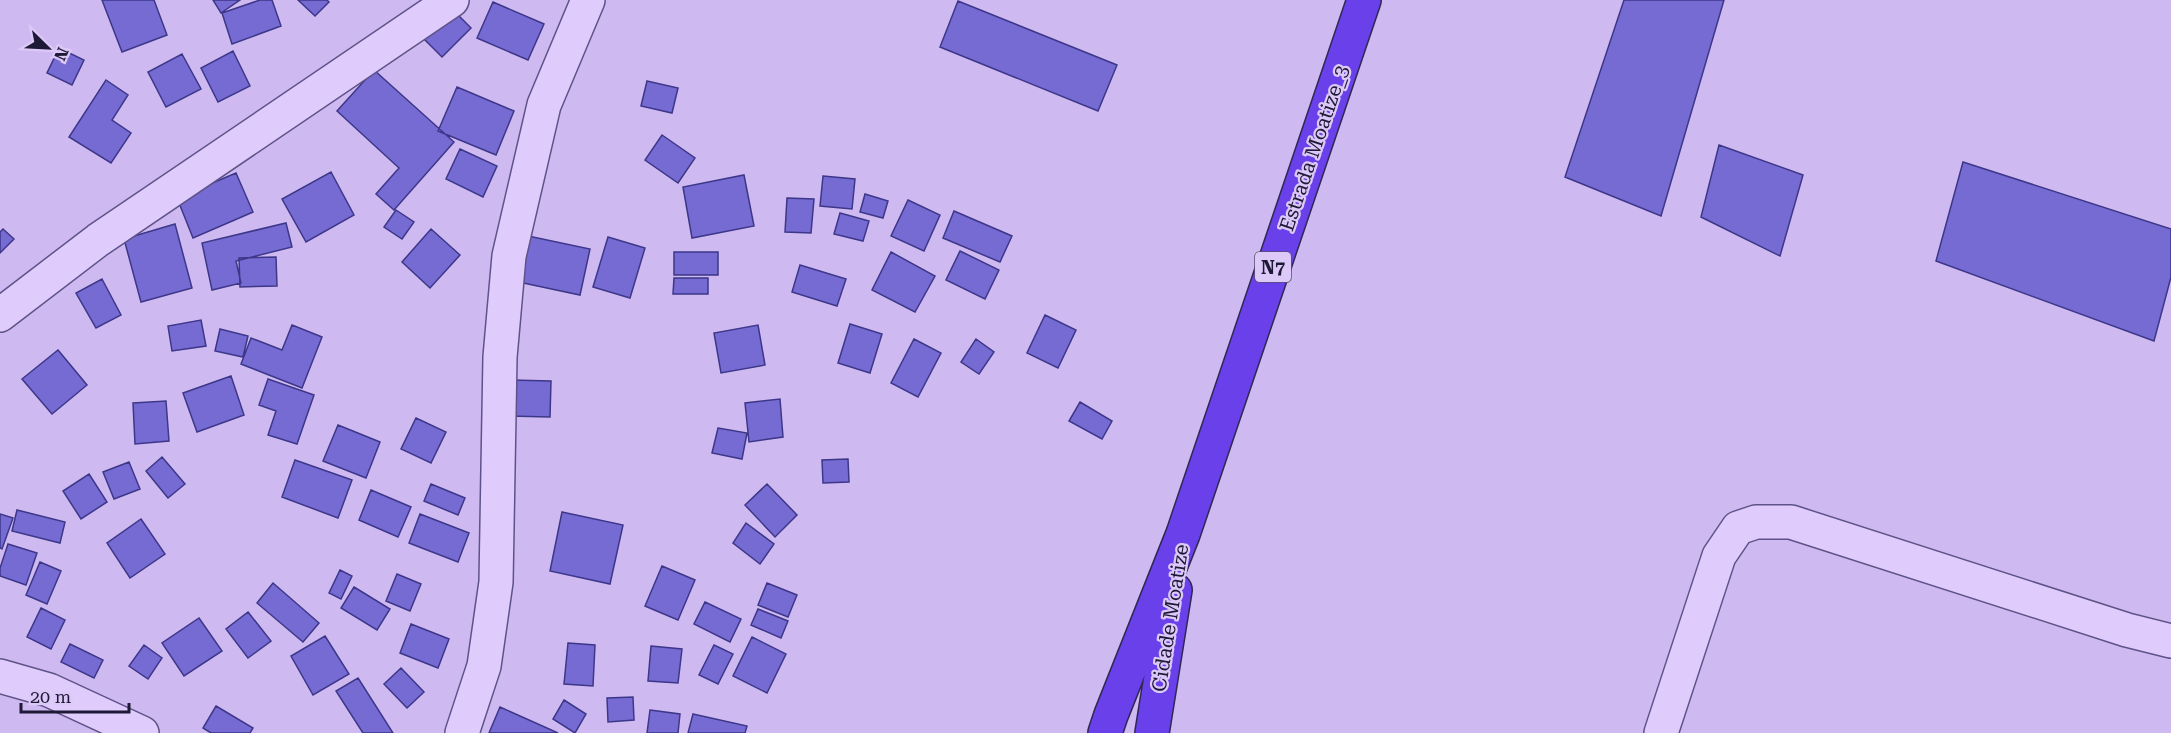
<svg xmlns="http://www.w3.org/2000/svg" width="2171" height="733" font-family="'Roboto Serif',serif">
<rect width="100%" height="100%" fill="#cfb9f1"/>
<path fill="#766bd3" stroke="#3d3789" stroke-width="1.5" d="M102 0H154L167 35 122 52Z
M102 0H154L167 35 122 52Z
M213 0H240L221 13Z
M260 0H272L281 26 232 44 222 13Z
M298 0H327L329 2 315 16Z
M1624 0H1724L1661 216 1565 177Z
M958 1 1117 65 1098 111 940 47Z
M493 2 544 24 528 60 477 38Z
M493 2 544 24 528 60 477 38Z
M451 8 471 28 442 57 422 37Z
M451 8 471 28 442 57 422 37Z
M59 48 84 60 72 85 47 73Z
M233 51 250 86 218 102 201 68Z
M182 54 201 89 166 107 148 72Z
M374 70 454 142 394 210 376 194 399 168 337 111Z
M106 80 128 95 112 120 131 133 111 163 69 137Z
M647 81 678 88 672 113 641 106Z
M457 87 514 111 496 155 438 131Z
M662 135 695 158 678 183 645 160Z
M662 135 695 158 678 183 645 160Z
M1719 145 1803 175 1780 256 1701 217Z
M460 149 497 166 483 197 446 179Z
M1963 162 2171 229V277L2154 341 1936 261Z
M331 172 354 215 306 242 282 199Z
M236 173 253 212 193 238 177 198Z
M744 175 754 226 692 238 683 187Z
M823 176 855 179 852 209 820 206Z
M823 176 855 179 852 209 820 206Z
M865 194 888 201 883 218 860 212Z
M865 194 888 201 883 218 860 212Z
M787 198 814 199 811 233 785 232Z
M908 200 940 215 924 251 891 236Z
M396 210 414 222 402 239 384 227Z
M954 211 1012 236 1000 262 943 238Z
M840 213 869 221 863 241 834 234Z
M286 223 292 247 236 261 241 283 212 290 202 243Z
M286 223 292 247 236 261 241 283 212 290 202 243Z
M175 224 192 288 141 302 124 239Z
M3 229 14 239 0 253V232Z
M431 229 460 255 430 288 402 262Z
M514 233 590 249 580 295 504 279Z
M608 237 645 248 630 298 593 287Z
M960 251 999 270 985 299 946 280Z
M674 252H718V275H674Z
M891 252 935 276 915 312 872 290Z
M276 257 277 286 240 287 239 258Z
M276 257 277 286 240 287 239 258Z
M800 265 846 279 837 306 792 292Z
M674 278H708V294H673Z
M102 279 121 315 96 328 76 293Z
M1045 315 1076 330 1058 368 1027 353Z
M201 320 206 346 172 351 168 326Z
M850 324 882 334 870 373 838 363Z
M850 324 882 334 870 373 838 363Z
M292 325 322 337 302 388 241 364 251 338 282 350Z
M758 325 765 365 721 373 714 333Z
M220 329 248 336 243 357 215 351Z
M914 339 941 353 918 397 891 383Z
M976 339 994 352 979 374 961 362Z
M58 350 87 385 52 414 22 379Z
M231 376 244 415 197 432 183 393Z
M268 379 314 395 297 444 268 435 276 411 259 405Z
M510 380 551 381 550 417 509 416Z
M780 399 783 437 749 442 745 403Z
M166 401 169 441 135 444 133 403Z
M166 401 169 441 135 444 133 403Z
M1080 402 1112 421 1102 439 1069 421Z
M416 418 446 432 431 463 401 449Z
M416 418 446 432 431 463 401 449Z
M338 425 380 442 366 478 323 461Z
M718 428 747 433 742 459 712 453Z
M162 457 185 484 168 498 146 471Z
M848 459 849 482 823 483 822 460Z
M848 459 849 482 823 483 822 460Z
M295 460 352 480 338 518 282 497Z
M129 462 140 489 114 499 103 472Z
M89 474 107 502 81 519 63 491Z
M431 484 465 498 458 515 424 501Z
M767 484 797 515 775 537 745 505Z
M371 490 411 507 398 537 359 520Z
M17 510 65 522 60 543 12 531Z
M562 512 623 525 610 584 550 571Z
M0 514 13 518 2 549 0 548Z
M420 514 469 533 458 562 409 543Z
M420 514 469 533 458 562 409 543Z
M141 519 165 554 130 578 107 543Z
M746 523 774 544 760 564 733 543Z
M8 544 37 553 26 585 0 576V568Z
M40 562 61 571 47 604 26 595Z
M662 566 695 580 678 620 645 606Z
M340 570 352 576 341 599 329 593Z
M397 574 421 584 410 611 386 601Z
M397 574 421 584 410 611 386 601Z
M273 583 319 623 303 642 257 603Z
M767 583 797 595 788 617 758 605Z
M354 587 390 609 377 630 341 608Z
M354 587 390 609 377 630 341 608Z
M705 602 741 619 730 642 694 624Z
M41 608 65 620 51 649 27 637Z
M758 609 788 621 781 638 751 625Z
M248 612 271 641 248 658 226 629Z
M199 618 222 651 184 676 162 643Z
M411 624 449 639 438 668 400 653Z
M325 636 349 674 313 695 291 656Z
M752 637 786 654 767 693 733 676Z
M568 643 595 645 593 686 564 684Z
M70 644 103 660 94 678 61 662Z
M144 645 162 658 148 679 129 666Z
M714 645 733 654 718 684 699 675Z
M651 646 682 649 678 683 648 681Z
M401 668 424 692 407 708 384 684Z
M358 678 393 733H363L336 691Z
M633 697 634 720 608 722 607 698Z
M564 700 586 714 575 733 553 719Z
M564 700 586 714 575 733 553 719Z
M216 706 253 728 250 733H211L203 728Z
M500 707 558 733H489Z
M650 710 680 714 678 733H647Z
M650 710 680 714 678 733H647Z
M693 714 747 726 745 733H688Z"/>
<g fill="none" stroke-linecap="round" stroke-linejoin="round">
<g stroke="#5e5388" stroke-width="36">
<path id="street" d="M0 315 98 240 452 0
M0 676 49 690 142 733
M462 733 484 666 496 582 500 357 509 256 544 105 588 0
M1661 733 1719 556 1738 528 1756 522H1791L2127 630 2171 641"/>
</g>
<g stroke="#2f2855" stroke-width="36">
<path id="highway" d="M1105 733 1111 715 1183 534 1364 0
M1152 733 1175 590"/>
</g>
<use href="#street" stroke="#dfccfc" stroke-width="33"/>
<use href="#highway" stroke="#6a40ea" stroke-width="33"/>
</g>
<g text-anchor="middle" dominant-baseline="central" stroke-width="4.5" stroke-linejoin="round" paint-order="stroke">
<rect fill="#dcc9f8" stroke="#574e70" stroke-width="1.5" x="1255" y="252" width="36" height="30" rx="4.5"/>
<g font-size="18" font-weight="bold" fill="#1e1936">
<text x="1273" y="267">N7</text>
</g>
<g font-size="20" fill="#1e1936" stroke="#dcc9f8">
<text transform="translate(1314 148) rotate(-71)">Estrada Moatize_3</text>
<text transform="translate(1170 618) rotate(-81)">Cidade Moatize</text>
</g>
</g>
<g transform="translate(48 48) rotate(114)" stroke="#dcc9f8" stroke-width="4.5" paint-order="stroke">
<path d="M0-4.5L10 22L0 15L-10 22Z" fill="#1e1936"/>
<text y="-9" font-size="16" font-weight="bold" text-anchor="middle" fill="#1e1936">N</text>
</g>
<path d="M21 703v9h108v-9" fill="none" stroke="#1e1936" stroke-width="3"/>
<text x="30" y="703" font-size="18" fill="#1e1936" stroke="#dcc9f8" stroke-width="4.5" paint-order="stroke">20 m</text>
</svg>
